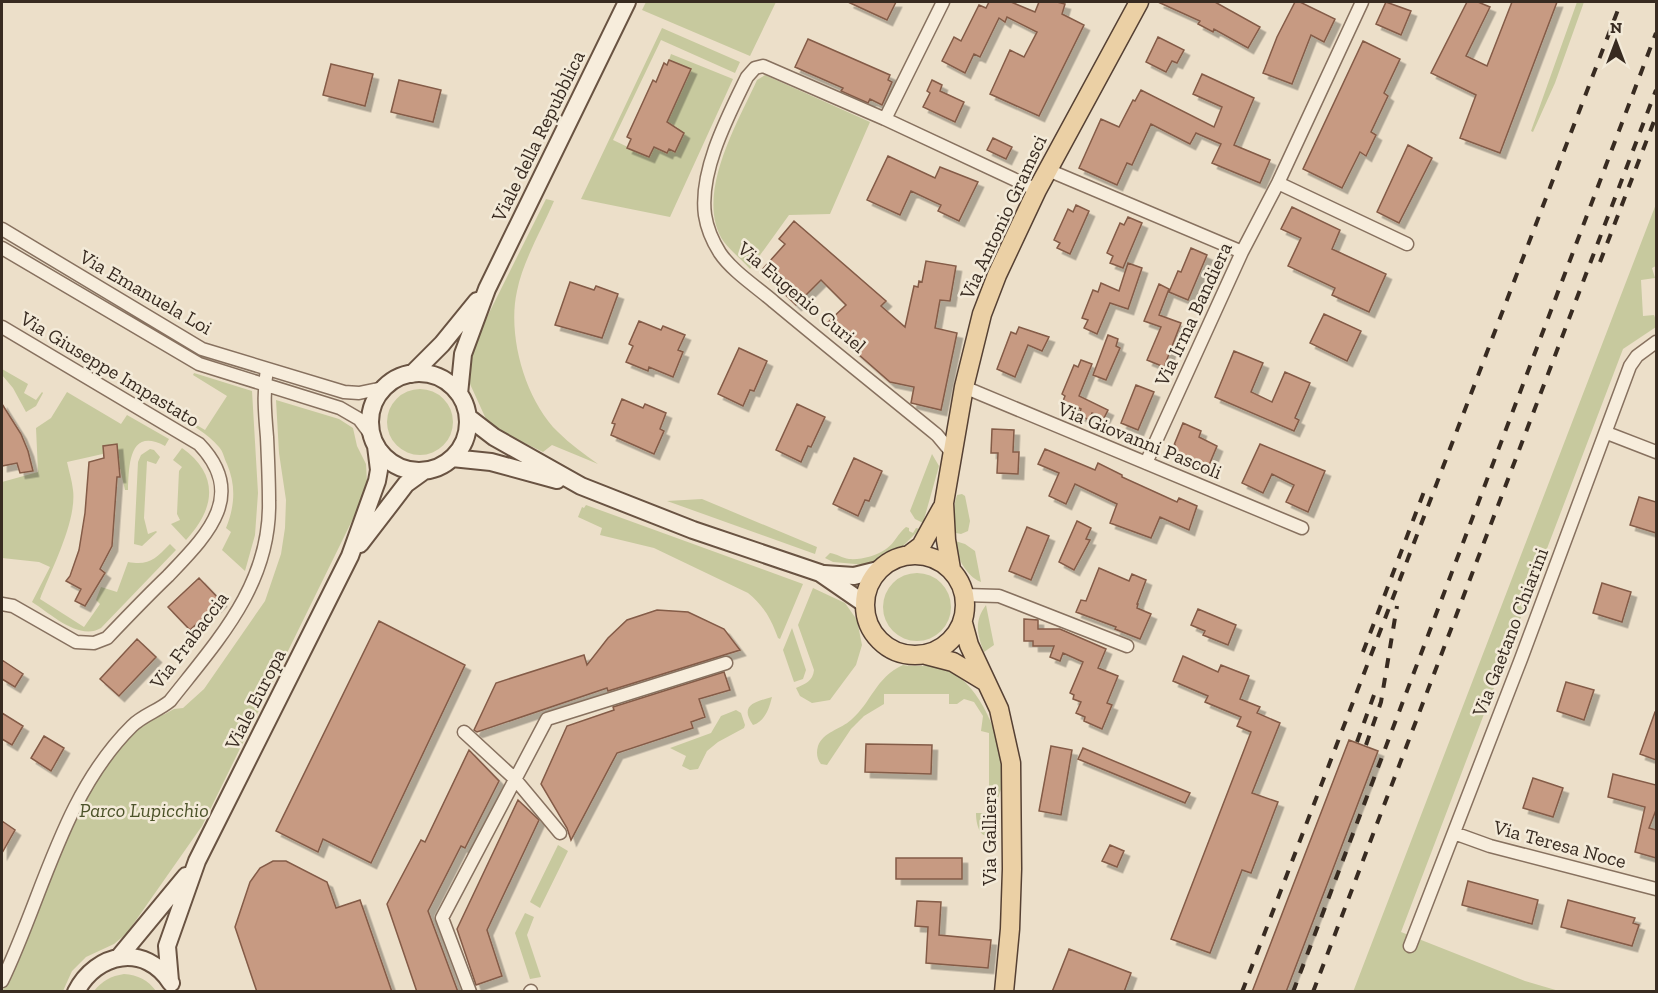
<svg xmlns="http://www.w3.org/2000/svg" width="1658" height="993" font-family="'Zilla Slab',serif">
<defs>
<filter id="shadow"><feDropShadow dx="5.5" dy="5.5" stdDeviation="0" flood-color="#0004"/></filter>
</defs>
<rect width="100%" height="100%" fill="#ecdfc9"/>
<path fill="#c7c99e" d="M646 2H776L750 56 642 10Z
M1577 2H1584L1555 83 1533 132 1531 131Z
M662 28 740 62 735 73 661 40 613 140 649 157 654 147 667 153 669 149 675 152 684 133 678 130V128L667 122 691 70 669 60 671 54 733 79 670 217 581 199Z
M765 75 870 122 830 214 789 215 750 269C742 260 731 251 724 242 693 197 738 122 757 80Z
M546 199 554 201C542 229 523 261 517 291 507 335 525 400 558 432 570 444 584 454 598 464L552 445 543 452 508 435 486 419 470 384 467 364 479 333Z
M1656 204V266L1652 268 1655 278 1641 280 1643 316 1654 315 1656 320V327L1623 349 1401 932 1525 981 1559 991 1353 992Z
M2 369 28 384 24 393 36 400 42 392 43 393 36 406 26 412 13 388 2 375Z
M194 373 252 391 258 493 255 535 245 571 222 550 231 532 226 528C235 506 236 485 227 464 224 458 223 451 219 447 207 433 192 425 177 416L178 414 205 430 227 396 193 375Z
M387 422a33 33 0 1 1 66 0a33 33 0 1 1-66 0Z
M67 392 121 424 127 415 169 439 165 446C129 427 129 465 128 490H125L116 451 67 462C69 471 72 481 73 490 77 521 51 570 40 599L84 627 100 604 96 600 101 587 117 592 128 562C149 566 155 559 170 544L176 550 101 628C79 641 51 614 32 602L50 567 39 562 2 558V482L38 472 36 428 51 418Z
M276 400 339 419 353 428 357 446 366 464 367 483 370 484 202 826 127 933 114 944 86 957 72 971 63 991 2 992 63 843 93 782 138 724 165 714 174 709 183 708 204 689 265 601 281 554 285 528 286 500 279 453Z
M182 448C220 475 215 509 186 540L171 524 180 520 177 514 179 471 182 467 173 460Z
M150 449 154 450 160 457 156 464 147 461 144 518 148 534 156 531 157 532 142 546 134 544 138 462 141 455Z
M932 454 939 466 923 523 915 519 910 511Z
M962 494 965 496 970 521 968 531 961 534 951 532 955 502 957 495Z
M702 499 817 547 815 554 667 501Z
M586 505 803 584 780 639 778 638C771 619 764 606 748 593L654 548 600 535 602 528 578 517 582 507 584 508Z
M906 527 909 528V531L913 533 916 528 920 529 903 546 884 553 874 562 866 565 833 562 825 558 830 553C837 554 842 558 849 559 861 560 876 556 886 549 895 543 898 533 906 527Z
M952 540 965 544 975 551 981 582C965 576 957 555 952 540Z
M883 607a34 34 0 1 1 68 0a34 34 0 1 1-68 0Z
M813 588 845 603 857 620 862 645 856 665 830 700 812 703 800 696 796 688C805 684 813 681 814 670L798 625Z
M986 605 994 645 984 652C977 634 974 621 986 605Z
M792 628 806 670 803 679 794 682 783 650Z
M903 665C917 668 931 663 944 668 981 682 1005 744 1003 781 1003 787 999 793 998 799 996 809 998 821 998 831 982 845 976 827 976 813H989V733L981 731 983 716 974 702 964 699 957 704H949V694H884V704L864 716 851 729 827 765 821 764C817 759 816 753 818 746 823 732 841 729 851 720 872 702 875 678 903 665Z
M772 697C769 709 765 721 753 725 739 705 755 702 772 697Z
M736 710 741 713 745 725 744 728 718 742 707 751 698 769 690 770 682 766 686 756 670 748 711 733 721 716Z
M558 845 568 851 540 908 530 902Z
M525 913 534 917 527 935 541 977 530 979 515 933Z
M124 974C138 975 148 980 156 991H94C102 981 111 976 124 974Z"/>
<path fill="#c79a82" stroke="#845b47" stroke-width="1.5" filter="url(#shadow)" d="M848 2H896L887 20Z
M989 2H1011L1035 12 1039 2H1057L1065 4 1062 14 1084 25 1039 116 990 94 1010 50 1024 57 1037 32 1007 17 1005 22 999 18 980 57 974 54 965 73 942 61 954 37 961 41 979 5 986 8Z
M1158 2H1215L1260 27 1248 48 1214 29 1213 32 1198 24 1200 21Z
M1295 2H1300L1335 19 1324 42 1311 35 1292 84 1263 73 1277 37Z
M1386 2 1411 11 1401 35 1376 24Z
M1467 2H1478L1490 7 1466 56 1487 66 1512 2H1557L1500 153 1460 138 1476 95 1431 73Z
M1158 37 1184 50 1177 63 1172 61 1166 72 1146 62Z
M808 39 890 75 888 80 892 82 882 105 870 99 868 103 841 91 843 88 795 67Z
M1363 41 1400 59 1384 93 1388 96 1371 132 1376 135 1366 156 1360 152 1342 188 1303 169Z
M669 60 691 69 667 122 684 133 675 152 669 149 667 153 654 147 649 157 627 148 631 139 627 137 653 80 656 82 664 63 667 65Z
M331 64 373 74 365 106 323 95Z
M1202 74 1254 98 1234 145 1270 160 1260 183 1212 163 1221 144 1196 133 1190 144 1151 124 1132 165 1127 163 1117 185 1079 168 1101 119 1119 127 1133 100 1135 101 1141 90 1214 127 1222 107 1193 94Z
M399 80 441 90 433 122 391 112Z
M932 80 942 85 940 91 964 102 955 122 923 107 930 93 927 91Z
M993 138 1012 147 1006 159 987 150Z
M1408 145 1432 158 1399 223 1377 212Z
M888 156 935 178 940 167 978 182 959 221 938 211 941 205 911 191 900 215 867 200Z
M1076 205 1089 211 1070 254 1057 248 1060 243 1054 240 1068 209 1073 212Z
M1292 207 1340 230 1332 249 1386 274 1369 312 1332 295 1335 288 1288 266 1301 238 1281 229Z
M1128 217 1142 223 1123 268 1110 263 1113 256 1107 253 1120 223 1124 225Z
M794 221 886 301 881 306 905 327 914 286 918 287 919 281 922 282 926 261 956 266 950 301 940 300 935 328 957 333 941 410 911 403 914 387 890 382 825 325 846 305 821 280 796 305 761 271 785 244 779 239Z
M1191 248 1207 255 1188 300 1169 292 1178 271 1181 272Z
M1128 263 1142 268 1128 309 1110 303 1097 334 1084 328 1088 320 1082 318 1093 290 1098 292 1101 283 1119 291Z
M570 282 594 290 596 286 618 294 602 338 555 325Z
M1159 284 1169 289 1159 315 1181 323 1164 367 1147 360 1161 327 1144 321Z
M1324 314 1361 331 1347 361 1310 343Z
M639 321 661 330 663 326 685 335 678 350 683 352 673 377 649 367 648 371 626 362 633 346 629 344Z
M1019 327 1049 337 1042 351 1028 345 1015 377 997 369 1011 332 1016 334Z
M1108 335 1118 339 1116 346 1120 348 1106 380 1093 375Z
M739 348 767 361 754 391 750 390 743 406 718 394Z
M1234 351 1263 363 1251 392 1272 402 1285 372 1310 383 1295 418 1299 420 1294 431 1215 397Z
M1081 360 1092 364 1079 396 1108 410 1104 418 1092 413 1089 420 1079 415 1081 409 1063 401 1065 396 1062 394 1074 365 1078 367Z
M1136 385 1154 392 1138 430 1121 423Z
M622 399 643 408 645 404 666 413 660 429 664 431 654 454 611 435 615 424 612 423Z
M2 404 21 434 28 451 33 471 20 473 17 463 2 466Z
M797 404 825 417 811 447 808 446 801 462 776 450Z
M1183 423 1201 431 1199 437 1217 446 1207 470 1172 456 1175 445H1174Z
M992 429 1014 430 1013 452H1019L1018 474 997 473 998 453H991Z
M117 444 120 477H117L112 546 100 569 105 573 85 606 75 601 81 589 66 581 70 576 79 550 85 513 89 462 104 458 103 446Z
M1260 444 1325 471 1308 512 1286 502 1294 485 1272 474 1263 493 1242 483Z
M1045 449 1095 470 1098 463 1122 475V477L1177 502 1179 498 1197 506 1189 530 1160 517 1151 538 1110 523 1117 504 1075 484 1066 504 1049 496 1059 473 1038 464Z
M854 458 882 471 869 501 865 500 858 516 833 504Z
M1639 497 1656 502V533L1630 525Z
M1077 521 1091 528 1086 539 1090 540 1074 570 1059 562Z
M1027 527 1049 536 1031 580 1009 571Z
M1099 568 1129 581 1132 574 1146 580 1137 604H1138L1137 608 1151 614 1140 639 1115 629 1116 627 1076 612 1081 600 1086 601Z
M199 578 221 601 190 630 168 607Z
M1602 583 1631 592 1622 622 1593 613Z
M1198 609 1236 625 1228 645 1203 635 1205 631 1191 625Z
M657 610 688 612 724 629 740 650 608 691 607 688 477 732 474 730 496 683 584 655 587 665 608 638 627 620Z
M1024 619 1038 620V629H1060L1106 649 1098 668 1118 676 1107 703 1112 705 1102 729 1084 721 1085 717 1076 713 1081 702 1073 699 1074 695 1070 693 1083 662 1063 653 1060 661 1050 657 1054 646H1033V641H1024Z
M379 621 465 665 371 863 323 839 318 852 276 831Z
M137 639 156 657 119 696 100 679Z
M1183 656 1218 672 1221 665 1249 676 1240 699 1260 707 1257 713 1280 723 1252 793 1278 802 1251 873 1242 870 1210 953 1171 939 1251 732 1237 726 1241 717 1205 702 1208 696 1173 681Z
M2 660 23 674 15 687 2 679Z
M724 672 730 690 699 699 705 717 691 722 693 728 617 753 571 840 567 828 541 784 567 726 614 710 613 707Z
M1566 682 1594 690 1584 720 1557 711Z
M1655 712H1656V760L1640 754Z
M2 713 23 726 12 745 2 739Z
M44 736 64 748 51 771 31 758Z
M1349 740 1378 751 1286 992H1252Z
M866 744 932 745 931 774 865 772Z
M1051 746 1072 750 1061 815 1039 811Z
M1083 748 1190 793 1185 803 1078 759Z
M469 750 499 781 465 848 461 846 428 911 458 992H417L387 904 421 840 425 842Z
M1613 774 1656 785V810L1649 828 1656 830V858L1635 852 1645 807 1608 797Z
M1533 778 1563 788 1553 817 1523 808Z
M518 800 539 820 487 930 502 976 476 985 457 929Z
M2 821 15 830 2 853Z
M1110 845 1124 851 1117 867 1102 861Z
M896 858H962V879H896Z
M273 861H286L327 882 336 908 360 900 392 992H257L235 927 250 882 260 868Z
M1468 881 1538 900 1532 924 1462 905Z
M1568 900 1635 918 1633 923 1639 925 1632 946 1561 927Z
M917 901 941 902 939 935 991 940 988 968 926 963 928 927 915 926Z
M1069 949 1131 973 1124 992H1052Z"/>
<g fill="none" stroke-linecap="round" stroke-linejoin="round">
<g stroke="#87715f" stroke-width="15">
<path id="street" d="M885 119 943 2
M1048 170 1242 252
M1278 183 1407 244
M2 229 202 349 344 392 359 393 383 388
M2 248 199 364 340 408 359 419 371 435
M2 327 199 444C249 496 205 537 168 576 147 596 127 617 107 638L94 643 76 642 13 606 2 604
M964 387 1302 528
M1607 433 1656 452
M952 453 937 435C883 391 828 347 774 302 758 288 732 271 720 253 713 242 707 228 705 215 699 171 728 116 747 77L755 68 763 66 885 119 1037 190
M1146 463 1242 252 1278 183 1362 2
M965 595 999 596 1127 646
M464 732 515 779 560 833
M1454 833 1490 846 1656 889
M1410 946 1521 659 1630 366 1637 356 1656 342
M2 981C43 896 63 794 132 726 143 715 158 711 170 701 218 640 271 584 269 501 269 480 268 459 267 437 265 414 263 392 267 369
M470 992 442 918 547 719 726 663
M530 992 531 991"/>
</g>
<g stroke="#695342" stroke-width="20">
<path id="secondary" d="M370 422a49 49 0 1 1 98 0a49 49 0 1 1-98 0Z
M412 374 442 344 477 301
M459 394 463 354 487 289 627 2
M468 417 494 437 581 486 693 530 820 573 865 604
M452 458 491 462 557 480
M360 544 406 484 424 471
M824 574 854 576 878 570
M119 957 186 876
M170 981 167 946 197 861 350 556 377 481 379 470 376 446
M76 992C96 952 146 943 171 983"/>
</g>
<g stroke="#554033" stroke-width="21">
<path id="primary" d="M865 605a50 50 0 1 1 100 0a50 50 0 1 1-100 0Z
M909 555 921 546 942 508
M951 569 946 540 944 503 964 387 982 314 997 275 1037 190 1139 2
M963 623 969 645 999 709 1011 763 1012 869 1010 929 1004 992
M926 655 953 662 986 682"/>
</g>
<use href="#street" stroke="#f7eddc" stroke-width="12"/>
<use href="#secondary" stroke="#f7eddc" stroke-width="16"/>
<use href="#primary" stroke="#ebd0a5" stroke-width="18"/>
<path stroke="#382b21" stroke-width="4" stroke-dasharray="10 10" stroke-linecap="butt" d="M1600 262 1656 116
M1363 652 1425 489
M1357 742 1374 695
M1366 745 1381 702 1397 606
M1242 992 1621 2
M1293 992 1656 33
M1313 992 1656 90"/>
</g>
<g text-anchor="middle" dominant-baseline="central" stroke-width="5" stroke-linejoin="round" paint-order="stroke">
<g font-size="20" fill="#382b21" stroke="#f3ead8">
<text transform="translate(538 136) rotate(-64)">Viale della Repubblica</text>
<text transform="translate(1003 217) rotate(-65)">Via Antonio Gramsci</text>
<text transform="translate(146 292) rotate(30)">Via Emanuela Loi</text>
<text transform="translate(802 297) rotate(40)">Via Eugenio Curiel</text>
<text transform="translate(1193 314) rotate(-65)">Via Irma Bandiera</text>
<text transform="translate(110 369) rotate(31)">Via Giuseppe Impastato</text>
<text transform="translate(1140 440) rotate(22)">Via Giovanni Pascoli</text>
<text transform="translate(1510 632) rotate(-69)">Via Gaetano Chiarini</text>
<text transform="translate(189 640) rotate(-53)">Via Frabaccia</text>
<text transform="translate(255 699) rotate(-63)">Viale Europa</text>
<text transform="translate(989 836) rotate(-90)">Via Galliera</text>
<text transform="translate(1560 844) rotate(15)">Via Teresa Noce</text>
</g>
<g font-size="20" font-style="italic" fill="#4c532a" stroke="#f3ead8">
<text x="144" y="810">Parco Lupicchio</text>
</g>
</g>
<rect width="1658" height="993" fill="none" stroke="#382b21" stroke-width="6"/>
<g transform="translate(1616 42)" stroke="#f3ead8" stroke-width="4.5" paint-order="stroke">
<path d="M0-4.5L10 22L0 15L-10 22Z" fill="#382b21"/>
<text y="-9" font-size="16" font-weight="bold" text-anchor="middle" fill="#382b21">N</text>
</g>
</svg>
